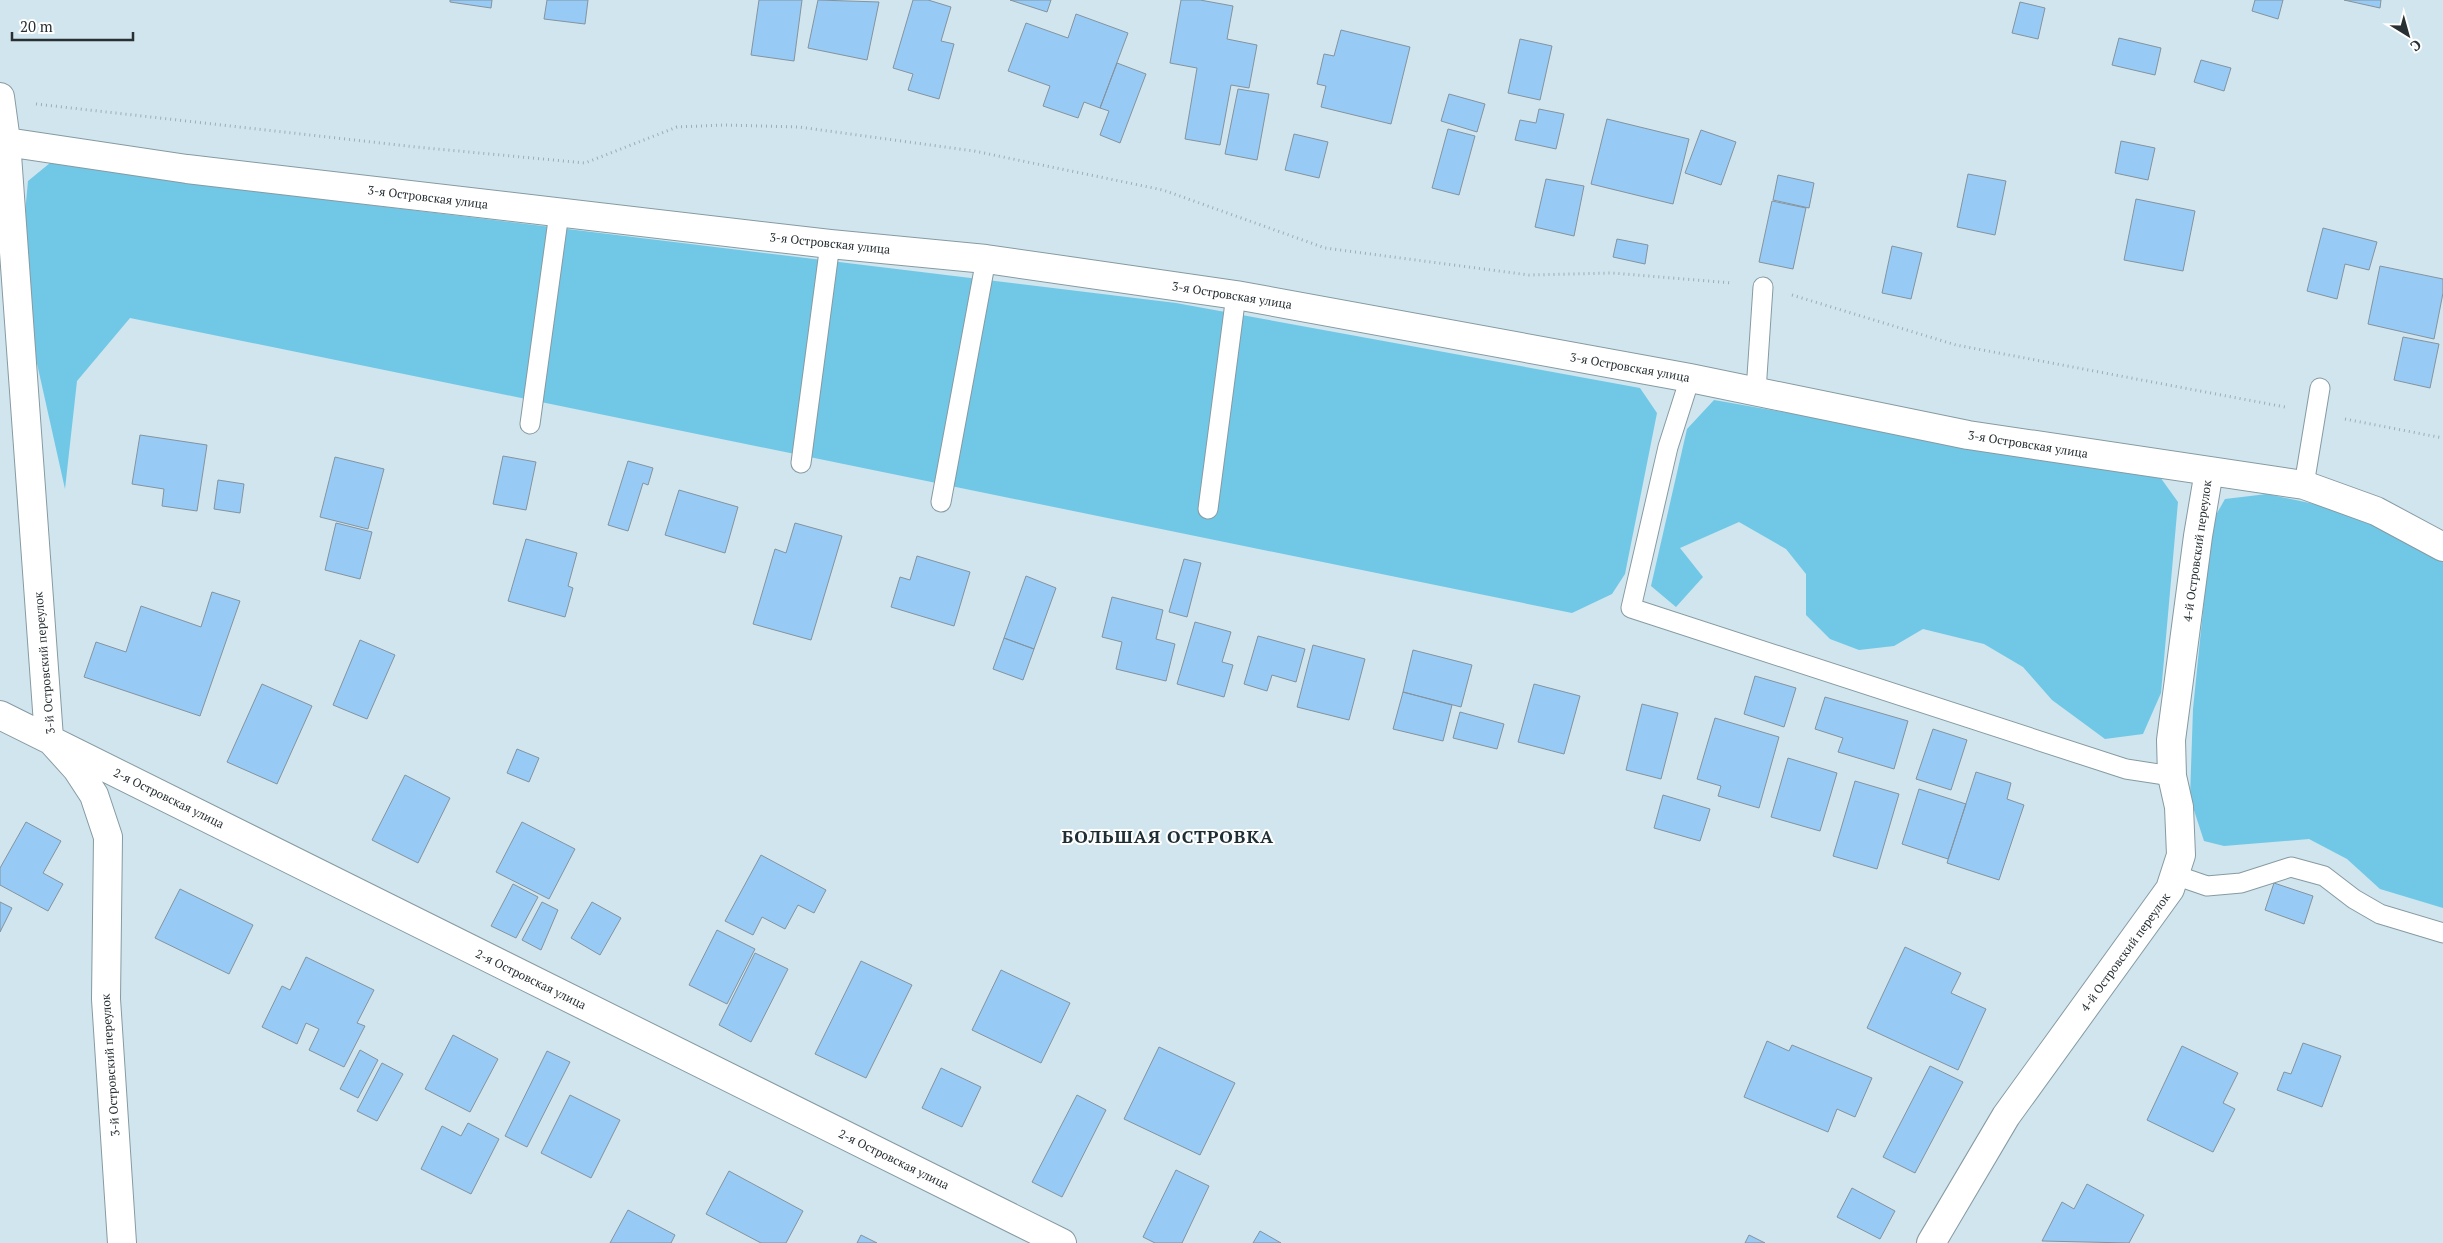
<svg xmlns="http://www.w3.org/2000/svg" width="2443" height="1243" font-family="'PT Serif',serif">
<rect width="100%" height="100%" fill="#d0e5ed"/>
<path fill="#70c8e6" d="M50 163 296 196 1176 303 1640 388 1657 413 1625 574 1612 594 1572 613 130 318 77 381 65 489 36 359 25 213 28 181Z
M1714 400 2160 477 2178 502 2161 693 2143 734 2105 739 2052 700 2023 667 1984 644 1923 629 1894 646 1859 650 1830 639 1806 615V574L1786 549 1739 522 1680 548 1703 577 1676 607 1651 586 1687 429Z
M2267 494 2324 506 2388 530 2443 560V908L2380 889 2347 859 2309 839 2224 846 2204 841 2190 798 2193 709 2212 522 2225 499Z"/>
<path fill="#97cbf5" stroke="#84939f" d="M450 0H492L491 8 450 2Z
M547 0H588L585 24 544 19Z
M759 0H802L794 61 751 55Z
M818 0 879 2 867 60 808 48Z
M913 0H928L951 7 941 41 954 44 939 99 908 90 913 74 893 68Z
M1010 0H1051L1047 12Z
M1181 0H1200L1233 6 1227 39 1257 45 1249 88 1231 85 1220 145 1185 139 1197 68 1170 63Z
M2255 0H2283L2278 19 2252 11Z
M2344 0H2381L2380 8Z
M2020 2 2045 8 2038 39 2012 33Z
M1076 14 1128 33 1100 108 1084 102 1078 118 1043 106 1050 86 1008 71 1026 23 1068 38Z
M1341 30 1410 47 1391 124 1321 107 1326 86 1317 84 1324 54 1334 56Z
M2119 38 2161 48 2155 75 2112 65Z
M1520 39 1552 46 1540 100 1508 93Z
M2201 60 2231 68 2224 91 2194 82Z
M1117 63 1146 74 1120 143 1100 135 1109 111 1100 108Z
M1238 89 1269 94 1257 160 1225 154Z
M1449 94 1485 104 1477 132 1441 121Z
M1539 109 1564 114 1556 149 1515 140 1520 120 1536 123Z
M1607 119 1689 139 1673 204 1591 184Z
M1448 129 1475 136 1459 195 1432 188Z
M1701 130 1736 142 1721 185 1685 173Z
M1294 134 1328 142 1319 178 1285 170Z
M2121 141 2155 148 2148 180 2115 173Z
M1968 174 2006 181 1995 235 1957 227Z
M1778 175 1814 183 1809 208 1773 200Z
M1546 179 1584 186 1574 236 1535 227Z
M2136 199 2195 211 2183 271 2124 260Z
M1772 201 1806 208 1793 269 1759 262Z
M2323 228 2377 242 2369 270 2345 264 2337 299 2307 291Z
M1617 239 1648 245 1645 264 1613 257Z
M1892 246 1922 253 1911 299 1882 293Z
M2380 266 2443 279V293L2434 339 2368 324Z
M2403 337 2439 344 2430 388 2394 380Z
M140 435 207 445 197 511 162 506 164 489 132 484Z
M503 456 536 462 526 510 493 504Z
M335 457 384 469 368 529 320 517Z
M628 461 653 468 648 485 643 483 628 531 608 525Z
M218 480 244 484 240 513 214 509Z
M679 490 738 507 725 553 665 535Z
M336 523 372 532 360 579 325 570Z
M795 523 842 536 811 640 753 624 775 549 786 553Z
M526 539 577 553 568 586 573 588 565 617 508 601Z
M917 556 970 572 954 626 891 607 900 577 910 580Z
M1184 559 1201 563 1187 617 1169 612Z
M1026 576 1056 588 1034 649 1004 638Z
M212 592 240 601 200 716 84 677 96 642 126 652 141 606 201 627Z
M1112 597 1163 610 1156 639 1175 644 1166 681 1116 669 1122 642 1102 637Z
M1195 622 1231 632 1222 662 1233 665 1224 697 1177 684Z
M1258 636 1305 649 1296 682 1272 675 1267 691 1244 684Z
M1004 638 1034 649 1023 680 993 669Z
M360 640 395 655 367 719 333 705Z
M1313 645 1365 659 1349 720 1297 707Z
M1413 650 1472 665 1461 707 1403 692Z
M1755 676 1796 688 1784 727 1744 714Z
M262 684 312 706 277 784 227 762Z
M1534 684 1580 696 1564 754 1518 742Z
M1403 692 1452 705 1443 741 1393 729Z
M1825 697 1908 721 1894 769 1838 752 1843 738 1815 729Z
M1642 704 1678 713 1661 779 1626 770Z
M1460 712 1504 724 1497 749 1453 738Z
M1715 718 1779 737 1759 808 1718 796 1721 786 1697 779Z
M1933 729 1967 740 1951 790 1916 779Z
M517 749 539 758 529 782 507 773Z
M1788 758 1837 773 1820 831 1771 817Z
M1976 772 2011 783 2007 799 2024 805 1999 880 1947 863Z
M405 775 450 798 418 863 372 840Z
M1855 781 1899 794 1877 869 1833 856Z
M1919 789 1966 804 1948 859 1902 844Z
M1663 795 1710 809 1700 841 1654 828Z
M26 822 61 841 43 873 63 884 48 911 0 885V868Z
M522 822 575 849 549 899 496 872Z
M761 855 826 890 814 913 798 905 785 929 762 917 753 935 725 921Z
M2274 883 2313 896 2304 924 2265 910Z
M513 884 538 897 516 938 491 926Z
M180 889 253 925 229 974 155 938Z
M0 902 12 908 0 932Z
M542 902 558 910 541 950 522 940Z
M592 902 621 918 600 955 571 938Z
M717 930 755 949 727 1004 689 985Z
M1905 947 1961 973 1951 993 1986 1009 1958 1070 1867 1028Z
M755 953 788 969 751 1042 719 1025Z
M306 957 374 990 357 1023 365 1026 344 1067 309 1050 319 1029 306 1023 297 1044 262 1027 282 986 290 990Z
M861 961 912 985 866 1078 815 1054Z
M1001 970 1070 1003 1041 1063 972 1030Z
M453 1035 498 1059 470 1112 425 1089Z
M1767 1041 1789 1051 1792 1045 1872 1078 1855 1117 1837 1109 1828 1132 1744 1097Z
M2303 1043 2341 1056 2322 1107 2277 1090 2284 1072 2291 1074Z
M2182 1046 2238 1073 2223 1103 2235 1109 2213 1152 2147 1120Z
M1159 1047 1235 1083 1200 1155 1124 1119Z
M360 1050 378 1060 358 1098 340 1089Z
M547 1051 570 1062 527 1147 505 1136Z
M382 1063 403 1074 377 1121 357 1111Z
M1930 1066 1963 1082 1915 1173 1883 1157Z
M941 1068 981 1087 962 1127 922 1108Z
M570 1095 620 1120 591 1178 541 1153Z
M1077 1095 1106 1110 1062 1197 1032 1182Z
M468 1123 499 1139 471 1194 421 1169 442 1126 461 1136Z
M1176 1170 1209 1186 1182 1243H1155L1143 1237Z
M729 1171 803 1211 786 1243H761L706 1214Z
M2087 1184 2144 1215 2129 1243 2042 1241 2062 1202 2074 1209Z
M1852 1188 1895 1211 1880 1239 1837 1217Z
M628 1210 675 1235 671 1243H610Z
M1260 1231 1281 1243H1253Z
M861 1235 877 1243H857Z
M1749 1235 1765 1243H1745Z"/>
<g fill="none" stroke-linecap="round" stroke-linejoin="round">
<g stroke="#869aa2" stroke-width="21">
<path id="lane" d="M1690 378 1668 447 1631 608 2126 769 2172 776
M1756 391 1763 287
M530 424 559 213
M801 463 830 244
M2304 485 2320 388
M941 502 986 259
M1208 509 1236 295
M2175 875 2207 886 2241 883 2291 867 2324 876 2354 899 2380 914 2443 933"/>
</g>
<g stroke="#869aa2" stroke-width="30">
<path id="street" d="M0 97 6 141 49 738 77 769 94 795 108 837 106 999 122 1243
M0 141 187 169 830 244 986 259 1236 295 1690 378 1968 435 2304 485 2376 511 2443 547
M0 715 1062 1243
M1931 1243 2006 1116 2170 889 2181 855 2179 807 2172 776 2171 740 2198 536 2209 471"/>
</g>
<path stroke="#9cadb4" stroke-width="3" stroke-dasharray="1 4" stroke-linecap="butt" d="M36 104 416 147 585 163 677 127 724 125 799 127 974 151 1163 190 1325 248 1529 275 1612 273 1732 283
M1792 295 1956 345 2285 407
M2345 419 2443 438"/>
<use href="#lane" stroke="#fff" stroke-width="19"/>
<use href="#street" stroke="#fff" stroke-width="28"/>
</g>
<g text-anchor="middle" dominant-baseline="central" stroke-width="4" stroke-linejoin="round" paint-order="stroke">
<g font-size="12" fill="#283033" stroke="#fff">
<text transform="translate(428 197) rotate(7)">3-я Островская улица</text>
<text transform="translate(830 243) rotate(6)">3-я Островская улица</text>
<text transform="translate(1232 295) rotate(9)">3-я Островская улица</text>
<text transform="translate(1630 367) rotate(10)">3-я Островская улица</text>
<text transform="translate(2028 444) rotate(9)">3-я Островская улица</text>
<text transform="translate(2197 551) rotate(-82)">4-й Островский переулок</text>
<text transform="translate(44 663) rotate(-95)">3-й Островский переулок</text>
<text transform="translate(169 798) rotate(26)">2-я Островская улица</text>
<text transform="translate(2125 952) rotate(-54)">4-й Островский переулок</text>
<text transform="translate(531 979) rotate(26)">2-я Островская улица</text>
<text transform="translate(110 1065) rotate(-94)">3-й Островский переулок</text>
<text transform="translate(894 1159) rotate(26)">2-я Островская улица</text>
</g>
<g font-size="18" font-weight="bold" letter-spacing="1" fill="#1d2e34" stroke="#fff">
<text x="1168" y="836">БОЛЬШАЯ ОСТРОВКА</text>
</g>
</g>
<g transform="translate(2408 35) rotate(143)" stroke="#ffffff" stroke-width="4" paint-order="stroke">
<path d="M0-4L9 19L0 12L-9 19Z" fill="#283033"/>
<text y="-8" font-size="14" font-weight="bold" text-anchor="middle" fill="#283033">С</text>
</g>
<path d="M12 32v8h121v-8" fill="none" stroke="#283033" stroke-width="2.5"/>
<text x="20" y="32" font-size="15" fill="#283033" stroke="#ffffff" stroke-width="4" paint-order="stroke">20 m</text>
</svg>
